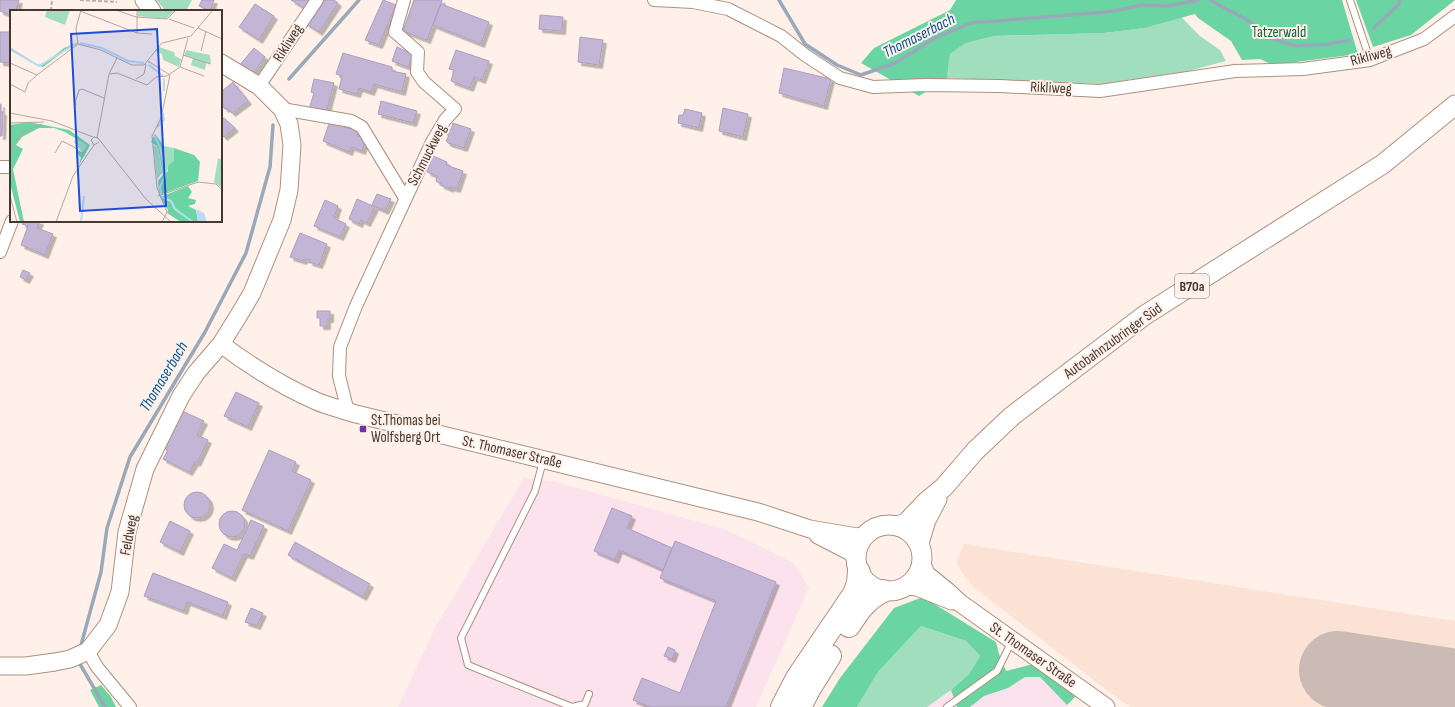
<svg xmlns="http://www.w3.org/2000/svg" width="1455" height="707" font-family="'Sofia Sans Condensed',sans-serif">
<defs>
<filter id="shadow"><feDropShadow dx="3.5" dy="3.5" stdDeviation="0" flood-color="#0004"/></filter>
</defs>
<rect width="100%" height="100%" fill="#fff1e9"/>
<path fill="#fbe2d4" d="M964 544 1455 621V707H1131L1121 701 972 586 956 564Z"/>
<path fill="#fbe2ed" d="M524 478 556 482 727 530 794 563 809 588 756 707H398L436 626Z
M1025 677H1040L1067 705 1066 707H970L984 696 1008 688Z
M951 690 957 707H927Z"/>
<path fill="#a1debe" d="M156 0H192L186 11H166Z
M1181 17 1200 36 1220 50 1226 61 1188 71 1101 84 947 78 950 54 966 43 994 36 1104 33 1143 28Z
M921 626 966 641 980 656 969 674 951 690 927 707H857L878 672Z"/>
<path fill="#6ad5a3" d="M956 0H1342L1358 54 1273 65 1260 59 1242 60 1231 41 1198 18 1195 14 1144 28 1104 33 994 36 966 43 950 54 947 78 919 96 861 63 874 48 950 10Z
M1356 0H1455L1411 35 1373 47Z
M923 597 996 642 999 654 1006 671 1033 664 1076 696 1067 705 1040 677H1025L1008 688 984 696 970 707H957L951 690 969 674 980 656 966 641 921 626 878 672 857 707H822L840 678 894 608Z
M101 685 111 697 116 707H99L90 690Z"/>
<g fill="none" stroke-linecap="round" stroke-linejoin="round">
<path stroke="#99a9ba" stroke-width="3.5" d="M779 0 805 44 837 65 861 75 895 63 935 38 971 23 1107 12 1144 5 1168 6 1199 0
M1210 0 1247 20 1270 38 1296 46 1328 44 1350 40
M1374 28 1398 5 1400 0
M289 79 359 0
M81 645 101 572 107 528 130 457 205 332 246 253 270 167 273 125
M80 664 105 707"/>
<path stroke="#cabcb4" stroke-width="78" d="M1338 670 1455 688"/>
</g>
<path fill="#c3b5d5" stroke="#ac9ebd" filter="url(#shadow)" d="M0 0H19L16 11H11V15L0 11Z
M202 0H214L210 11 199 6Z
M291 0H312L306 9Z
M321 0H334L338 3 319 32 305 23Z
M383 0 396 5 379 45 365 40Z
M414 0H442L427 40 403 31Z
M255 4 274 16 259 40 239 27Z
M441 4 489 22 481 44 433 25Z
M540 15 563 17 562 31 539 29Z
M0 32H11V63L0 62Z
M580 37 603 40 599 65 578 62Z
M397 47 414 55 408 67 392 61Z
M254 48 265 57 252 75 239 66Z
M456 50 489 61 482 80 474 77 470 88 451 81 454 70 449 69Z
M343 53 392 67V71L406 74 402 92 374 84 371 92 359 88 357 94 339 89 342 76 336 74Z
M784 68 831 79 824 106 779 93Z
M314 79 334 83 326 114 309 109 314 93 311 92Z
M233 82 248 101 232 113 227 108 225 109 221 104 222 100 221 92Z
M381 101 417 111 413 123 378 114Z
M0 104H1V112H3L2 136H0Z
M723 108 748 114 743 137 719 131Z
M685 109 702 113 699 128 678 123 679 115H683Z
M224 118 235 128 224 137 221 134V120Z
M330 121 345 124 344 127 359 131 357 136 366 139 362 151 351 147 349 152 323 141Z
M453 123 471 129 464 148 448 143 446 141 449 135H447L448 128 451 130Z
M433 156 447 162 446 165 463 171 457 189 450 187V189L441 185V184L436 181 437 176 427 172Z
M377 194 391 199 385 211 372 205Z
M357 199 375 207 367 223 361 220 359 224 349 219Z
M325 200 338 206 334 218 346 224 340 237 314 226Z
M23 221H40L37 228 53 234 45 255 21 245 28 226 22 224Z
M300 233 327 244 319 265 309 262 310 260 304 259 303 261 290 257Z
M23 270 30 273 26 280 20 277Z
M317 311H330V319H327V326H320V318H317Z
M236 392 259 403 248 427 224 416Z
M180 410 204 421 197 435 208 440 197 463 195 462 189 472 163 459 168 450 163 448Z
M269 450 296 462 292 471 311 480 288 531 242 510Z
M184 505a13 13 0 1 1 26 0a13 13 0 1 1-26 0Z
M612 508 632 516 627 528 672 548 663 570 619 550 615 560 594 551Z
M219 524a13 13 0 1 1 26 0a13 13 0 1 1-26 0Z
M251 520 264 526 250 556 244 554 232 578 212 568 224 544 237 550Z
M170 521 190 531 180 552 160 542Z
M675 541 776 582 726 707H651L633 700 642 678 680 693 716 601 660 578Z
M295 542 370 584 363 597 288 555Z
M153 573 228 602 223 616 187 602 184 611 144 596Z
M251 608 263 613 257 626 245 622Z
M668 647 675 650 672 659 664 656Z"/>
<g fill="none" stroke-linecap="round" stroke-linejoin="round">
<g stroke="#af8f7d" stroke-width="8">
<path id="lane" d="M1350 0 1370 60
M543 461 535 491 461 638 468 665 572 707 585 704 589 694
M947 707 997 671 1012 641"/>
</g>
<g stroke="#af8f7d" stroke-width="14">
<path id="street" d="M654 0 693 2 728 9 781 36 805 55 840 78 873 87 926 85 1000 86 1100 91 1235 71 1303 69 1370 60 1424 39 1455 16
M259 86 317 0
M282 109 351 121 362 127 405 198
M0 167H11
M0 252 12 221
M348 412 339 376 340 347 356 306 432 142 445 120 455 109 424 82 417 72 418 52 395 32 404 0
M88 651 97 667 130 707"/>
</g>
<g stroke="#af8f7d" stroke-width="19">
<path id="secondary" d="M144 0 152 11
M221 63 259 86 282 109 289 124 292 145 289 190 282 220 252 293 239 315 221 344C250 366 282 386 316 401 328 406 340 409 352 413L758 512 810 529 857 537 865 536
M818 535 851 552 856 558
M922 564 926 574 947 591 960 603 1106 707
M907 586 917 587 952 601
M0 666H26L55 662 70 659 88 651 108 625 120 592 127 532 145 469 181 396 196 373 221 344"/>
</g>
<g stroke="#af8f7d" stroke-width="21">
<path id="primary" d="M856 558a33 33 0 1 1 66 0a33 33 0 1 1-66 0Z
M898 526 906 523 927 501 944 487 975 451 1012 416 1145 315 1383 164 1455 105
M919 543 926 520 937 499"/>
</g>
<g stroke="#af8f7d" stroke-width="24">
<path id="highway" d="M849 626C859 610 866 600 883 591
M782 707 797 678 854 594 858 583 859 572
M800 707 810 688 830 656"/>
</g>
<path stroke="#bbada5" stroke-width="2" stroke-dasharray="4 2" stroke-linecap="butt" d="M80 0 117 2
M51 11 52 0"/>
<use href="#lane" stroke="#fff" stroke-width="6"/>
<use href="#street" stroke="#fff" stroke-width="12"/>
<use href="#secondary" stroke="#fff" stroke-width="17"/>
<use href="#primary" stroke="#fff" stroke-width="19"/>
<use href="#highway" stroke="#fff" stroke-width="22"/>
</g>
<rect fill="#7132a7" stroke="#fff1e9" stroke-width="1.5" x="359" y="425" width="8" height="8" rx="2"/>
<g text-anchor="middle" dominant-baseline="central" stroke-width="4" stroke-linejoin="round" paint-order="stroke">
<rect fill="#fff1e9" stroke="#7e7068" stroke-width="1" x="1175" y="274" width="34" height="24" rx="3"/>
<g font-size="14" font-weight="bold" fill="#463830">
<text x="1192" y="286">B70a</text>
</g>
<g font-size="15" fill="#116444" stroke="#fff1e9">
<text x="1279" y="32">Tatzerwald</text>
</g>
<g font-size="15" fill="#463830" stroke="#fff1e9">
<text transform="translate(288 43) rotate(-57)">Rikliweg</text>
<text transform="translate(1371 56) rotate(-15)">Rikliweg</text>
<text transform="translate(1051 88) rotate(3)">Rikliweg</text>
<text transform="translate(427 155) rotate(-63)">Schmuckweg</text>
<text transform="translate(1113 341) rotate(-36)">Autobahnzubringer Süd</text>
<text transform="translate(512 452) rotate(13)">St. Thomaser Straße</text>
<text transform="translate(129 535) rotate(-79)">Feldweg</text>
<text transform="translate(1033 655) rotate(35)">St. Thomaser Straße</text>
</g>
<g font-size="15" fill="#463830" stroke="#fff1e9" text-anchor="start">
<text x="371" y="420">St.Thomas bei<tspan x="371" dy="17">Wolfsberg Ort</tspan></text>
</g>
<g font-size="16" font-style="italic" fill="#065897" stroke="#fff1e9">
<text transform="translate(919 36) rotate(-27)">Thomaserbach</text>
<text transform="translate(164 377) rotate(-59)">Thomaserbach</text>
</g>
</g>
<g transform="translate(10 10)">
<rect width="212" height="212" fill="#fff1e9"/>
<path d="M37 0H60L55 15 35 7ZM128 0H163L164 1 156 9 128 6ZM149 37 164 42 165 46 171 49 169 57 153 50 152 44 145 41ZM176 40 200 45 201 54 196 53 195 60 181 55 183 48 174 46ZM66 128 77 135 73 143 64 132ZM143 135 148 137 152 163 147 169ZM154 136 164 138V151L155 163ZM208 148 212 150V178L204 172Z" fill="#a1debe"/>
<path d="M64 34 33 57 26 55 0 40V37L25 54 32 55 54 38ZM19 112 59 120 80 135 69 155 71 148 66 141 73 142 77 135 55 122 44 118H29L12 127 6 135 13 139 3 159 14 212H10L0 173V115ZM145 124 154 136 155 163 158 161V156L164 151V138L184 145 190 152 188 171 149 185 148 171 153 165 148 137 141 132ZM178 176 182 182 178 188 186 190 185 194 178 196 186 200 188 212H171L157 203 158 200 150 187Z" fill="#6ad5a3"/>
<path d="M186 199 194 203 197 212H188Z" fill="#bdd9f5"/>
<path fill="none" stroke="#bdd9f5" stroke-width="2" d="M70 33 92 38 118 51 134 53M0 38 29 56 67 33M139 55 153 66M154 81V68M147 117 154 110 153 103M144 125 150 137 155 166 150 177 151 184M152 187 161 191 165 199 183 212M71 212 74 186"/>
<path fill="none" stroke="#b5a79f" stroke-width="1" d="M71 0 66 18 68 34 91 40 107 48M106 0 126 7 157 9 166 0M127 0V23L142 24M70 1 127 23M159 9 184 18M188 18 212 29M191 41 196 21M173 45 200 54M138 51 160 65M0 53 27 65M170 57 194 66M100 64 107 63 137 75 146 67 157 66 170 57 178 28M126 69 134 64 136 54M0 74 15 82 18 73 27 65 68 34M66 95 65 93 69 80 72 79 94 88M0 103 42 111 83 127M0 113 34 112M87 128 99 64 107 48 122 55H134L152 33 181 26 203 0M89 132 84 135 81 130 84 127 88 128 136 189 161 212M0 140 12 122 32 114M45 143 52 131 64 137 75 146M0 186 7 212M148 186 188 172 206 174 212 180M46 212 63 166 84 135M152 212 157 202 147 178 142 126 151 108 160 65"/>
<path fill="#1d4ed8" fill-opacity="0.15" stroke="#1d4ed8" stroke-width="2" d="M147 19 156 196 70 201 61 24Z"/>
<rect width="212" height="212" fill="none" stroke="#463830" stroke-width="2"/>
</g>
</svg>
